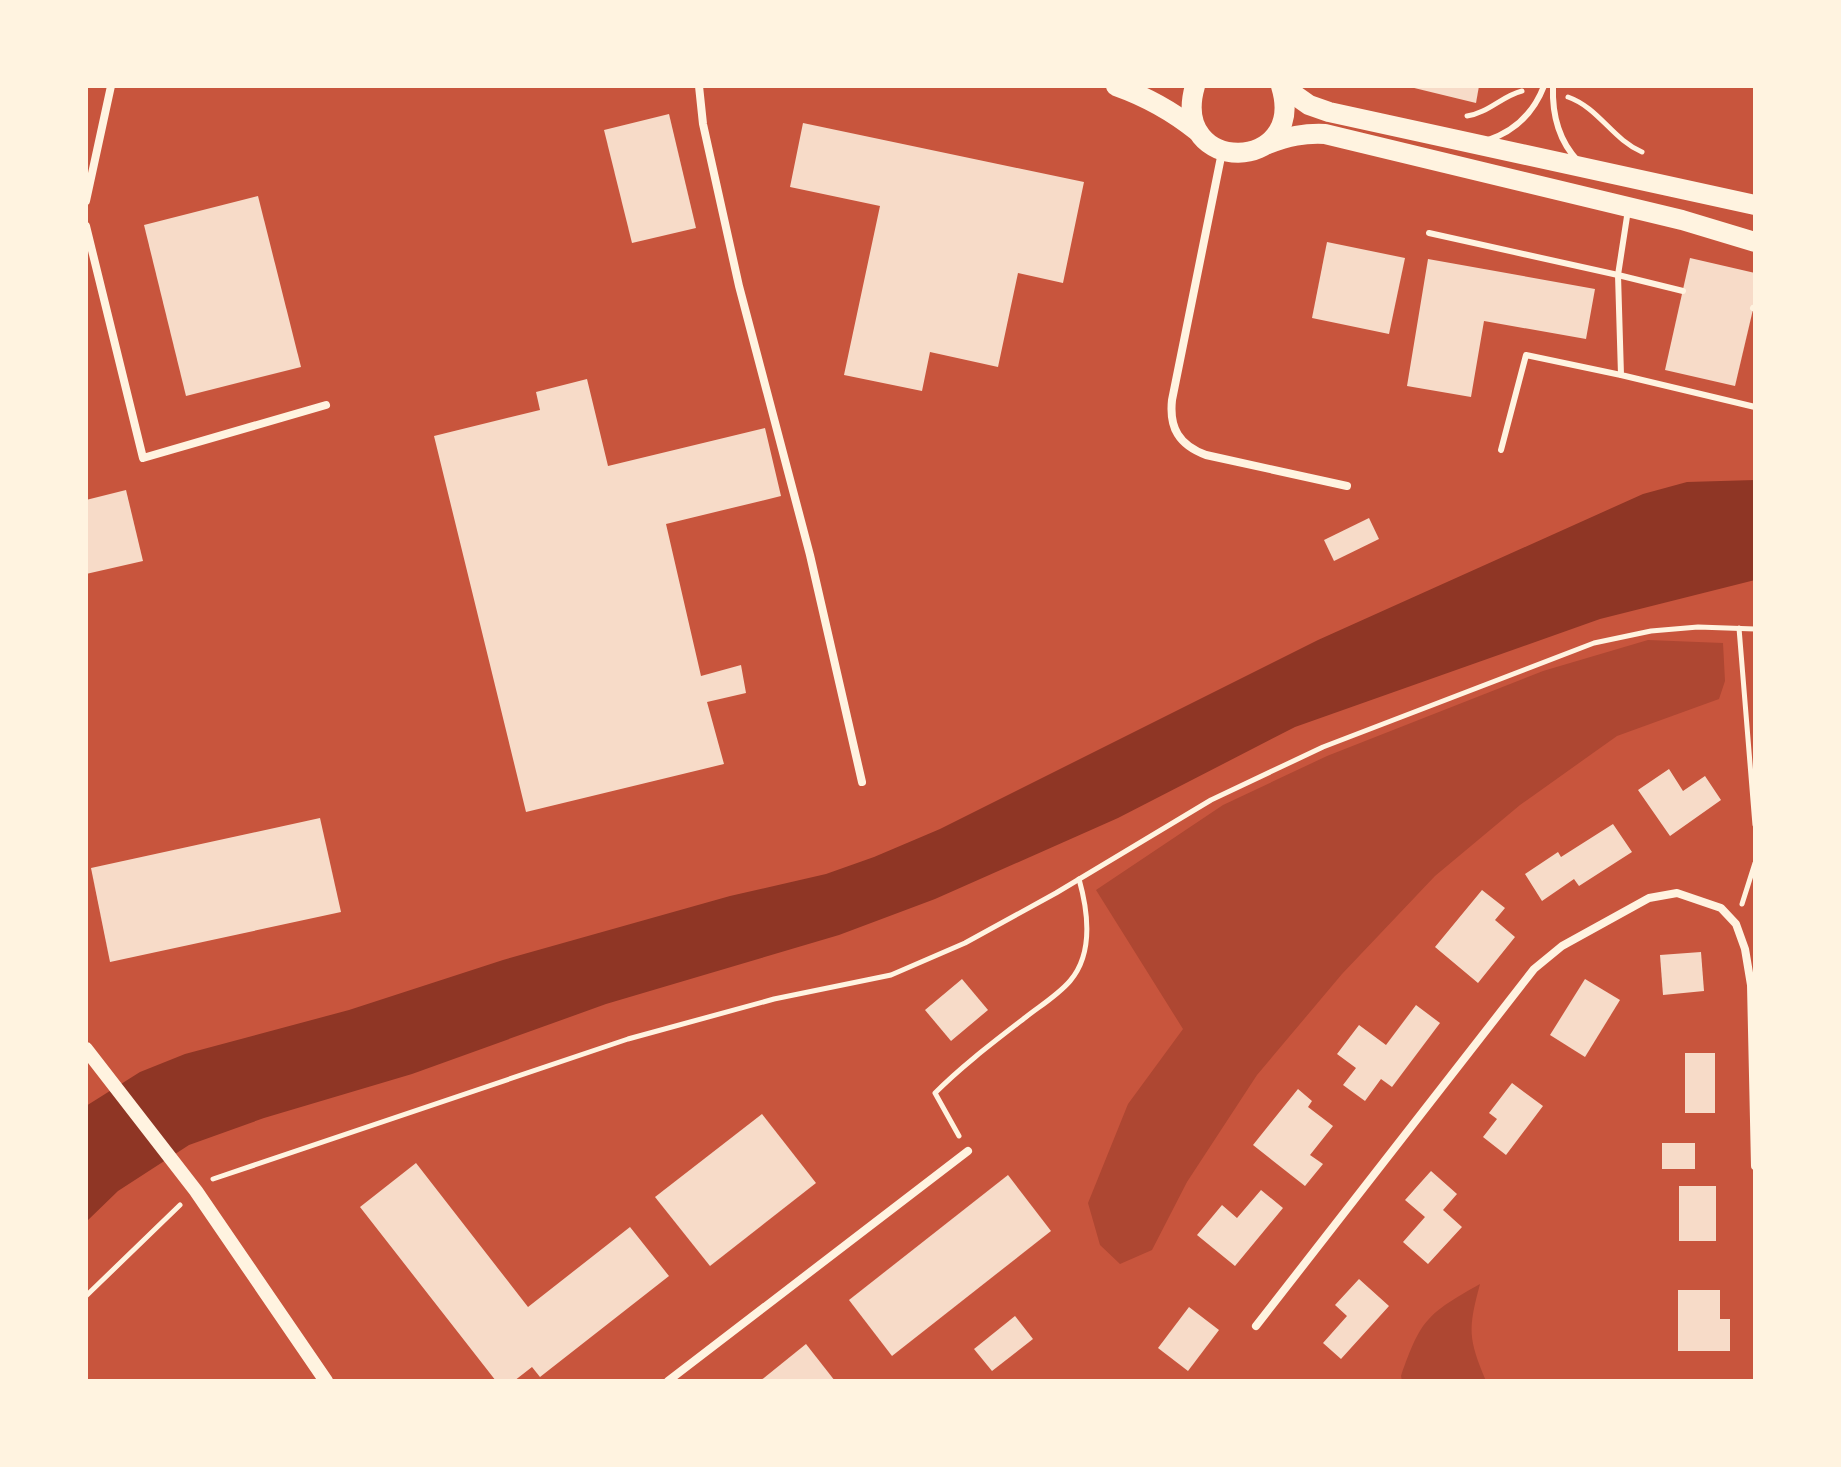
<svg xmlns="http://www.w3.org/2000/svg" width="1841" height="1467" viewBox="0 0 1841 1467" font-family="'Alegreya Sans',sans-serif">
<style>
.green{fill:#ae4732}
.water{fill:#8f3625}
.building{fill:#f7dbc8}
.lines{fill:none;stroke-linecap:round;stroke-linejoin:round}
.path{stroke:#fff3e0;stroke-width:5}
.service{stroke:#fff3e0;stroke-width:6}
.minor{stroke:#fff3e0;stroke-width:8}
.tertiary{stroke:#fff3e0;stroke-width:14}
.primary{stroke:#fff3e0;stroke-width:20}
</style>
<rect width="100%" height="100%" fill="#c8553d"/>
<g class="green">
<path d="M 1648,640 L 1723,643 L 1725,681 L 1719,699 L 1617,736 L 1520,805 L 1435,876 L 1342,974 L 1257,1075 L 1187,1182 L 1152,1250 L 1120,1264 L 1100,1245 L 1088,1203 L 1128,1104 L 1183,1029 L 1096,890 L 1223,805 L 1327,756 L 1543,671 Z"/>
<path d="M 1480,1284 C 1468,1329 1468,1338 1486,1381 L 1402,1381 L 1401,1376 C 1421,1319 1427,1314 1480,1284 Z"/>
</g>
<path class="water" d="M 1755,480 L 1755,580 L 1600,619 L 1295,727 L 1118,818 L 935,899 L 839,935 L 606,1004 L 412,1074 L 264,1118 L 189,1145 L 118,1191 L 86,1222 L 86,1106 L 140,1072 L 185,1054 L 349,1010 L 503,960 L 730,896 L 826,874 L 874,857 L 940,829 L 1318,640 L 1643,494 L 1687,482 Z"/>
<g class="building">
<path d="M 1406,86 L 1479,86 L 1476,103 Z"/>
<path d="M 669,114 L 696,228 L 632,243 L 604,130 Z"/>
<path d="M 803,123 L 1084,182 L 1063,283 L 1018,273 L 998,367 L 930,352 L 922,391 L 844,375 L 880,206 L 790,187 Z"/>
<path d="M 258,196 L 301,367 L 186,396 L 144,225 Z"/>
<path d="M 1327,242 L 1405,258 L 1389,334 L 1312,318 Z"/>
<path d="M 1690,258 L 1755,273 L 1755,301 L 1735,386 L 1665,370 Z"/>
<path d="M 1428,259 L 1595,289 L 1586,339 L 1484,321 L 1471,397 L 1407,386 Z"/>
<path d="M 587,379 L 608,466 L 765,428 L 781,496 L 666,524 L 701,676 L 741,665 L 746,693 L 707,702 L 724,764 L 526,812 L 434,436 L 540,410 L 536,392 Z"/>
<path d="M 126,490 L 143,561 L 86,574 L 86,500 Z"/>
<path d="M 1369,518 L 1379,539 L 1334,561 L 1324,540 Z"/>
<path d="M 1669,769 L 1683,791 L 1705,776 L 1721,800 L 1670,836 L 1638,790 Z"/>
<path d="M 320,818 L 341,912 L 110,962 L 91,868 Z"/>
<path d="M 1613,824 L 1632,852 L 1579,886 L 1574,879 L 1542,901 L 1525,874 L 1558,852 L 1561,857 Z"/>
<path d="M 1482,890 L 1505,908 L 1495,920 L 1515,937 L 1478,983 L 1435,947 Z"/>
<path d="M 1701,952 L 1704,991 L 1663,995 L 1660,955 Z"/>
<path d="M 962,979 L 988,1010 L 951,1041 L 925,1010 Z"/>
<path d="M 1585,979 L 1620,1000 L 1585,1057 L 1550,1035 Z"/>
<path d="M 1416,1005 L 1440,1023 L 1392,1087 L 1381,1079 L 1365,1101 L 1343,1085 L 1356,1068 L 1337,1054 L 1359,1025 L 1386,1045 Z"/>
<rect x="1685" y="1053" width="30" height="60"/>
<path d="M 1512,1083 L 1543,1106 L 1506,1155 L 1483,1137 L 1497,1119 L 1489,1113 Z"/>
<path d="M 1298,1089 L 1312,1101 L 1308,1107 L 1333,1126 L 1310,1155 L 1323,1164 L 1305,1186 L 1253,1145 Z"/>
<path d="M 762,1114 L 816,1183 L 710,1266 L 655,1197 Z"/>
<rect x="1662" y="1143" width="33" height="26"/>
<path d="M 416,1163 L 528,1307 L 630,1227 L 669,1276 L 540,1377 L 532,1367 L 514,1381 L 496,1381 L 360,1207 Z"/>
<path d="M 1431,1171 L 1457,1194 L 1443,1210 L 1462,1227 L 1428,1264 L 1403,1242 L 1425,1217 L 1405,1200 Z"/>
<path d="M 1008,1175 L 1051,1231 L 892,1356 L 849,1300 Z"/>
<rect x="1679" y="1186" width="37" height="55"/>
<path d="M 1261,1190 L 1283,1208 L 1235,1266 L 1197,1235 L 1222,1205 L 1237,1218 Z"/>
<path d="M 1359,1279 L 1389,1306 L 1341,1359 L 1323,1343 L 1347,1316 L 1335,1305 Z"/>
<path d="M 1678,1290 L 1720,1290 L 1720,1319 L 1730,1319 L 1730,1351 L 1678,1351 Z"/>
<path d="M 1189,1307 L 1219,1330 L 1188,1371 L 1158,1348 Z"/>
<path d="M 1015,1316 L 1033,1339 L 992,1371 L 974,1349 Z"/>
<path d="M 806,1344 L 835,1381 L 760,1381 Z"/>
</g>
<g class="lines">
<g class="path">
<path d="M 1568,97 C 1599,108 1612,139 1642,152"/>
<path d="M 1467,116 C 1488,113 1502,96 1522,91"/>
<path d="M 1739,628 L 1755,825"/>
<path d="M 1742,904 L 1755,863"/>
<path d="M 959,1136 L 935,1093 C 963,1065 995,1041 1026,1017 C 1040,1006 1058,995 1070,981 C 1094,953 1088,911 1079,879"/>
<path d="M 213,1179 L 628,1039 L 774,999 L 891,975 L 965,943 L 1056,893 L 1211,800 L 1323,747 L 1594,643 L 1651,631 L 1698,627 L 1755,629"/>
<path d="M 86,1296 L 180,1205"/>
</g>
<g class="service">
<path d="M 1553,86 C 1552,114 1558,140 1578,161"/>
<path d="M 1488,140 C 1515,131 1534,112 1544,86"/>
<path d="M 1628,210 L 1618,275 L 1683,291"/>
<path d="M 1429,233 L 1618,275 L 1621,375 L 1755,407"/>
<path d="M 1753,308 L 1755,309"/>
<path d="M 1501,450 L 1526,355 L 1621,375"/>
</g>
<g class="minor">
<path d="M 699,86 L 703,124 L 739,286 L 810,555 L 862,782"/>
<path d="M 1222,152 L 1172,400 C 1169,428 1179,445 1206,455 L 1347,486"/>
<path d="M 86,201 L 111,86"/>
<path d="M 86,226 L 143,458 L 326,405"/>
<path d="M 1256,1326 L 1534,969 L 1562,946 L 1649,898 L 1677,893 L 1721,908 L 1736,924 L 1745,949 L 1751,985 L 1755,1166"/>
<path d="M 668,1381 L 968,1151"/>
</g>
<path class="tertiary" d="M 86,1049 L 196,1191 L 326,1381"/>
<g class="primary">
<path d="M 1116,86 C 1147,97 1171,110 1197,131"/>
<path d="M 1195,86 C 1169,176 1308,174 1281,86"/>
<path d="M 1282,86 L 1309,105 L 1329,112 L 1755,205"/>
<path d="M 1268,144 C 1288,136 1304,133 1325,134 L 1682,220 L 1755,242"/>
</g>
</g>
<rect width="1841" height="1467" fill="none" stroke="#fff3e0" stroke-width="176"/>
</svg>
